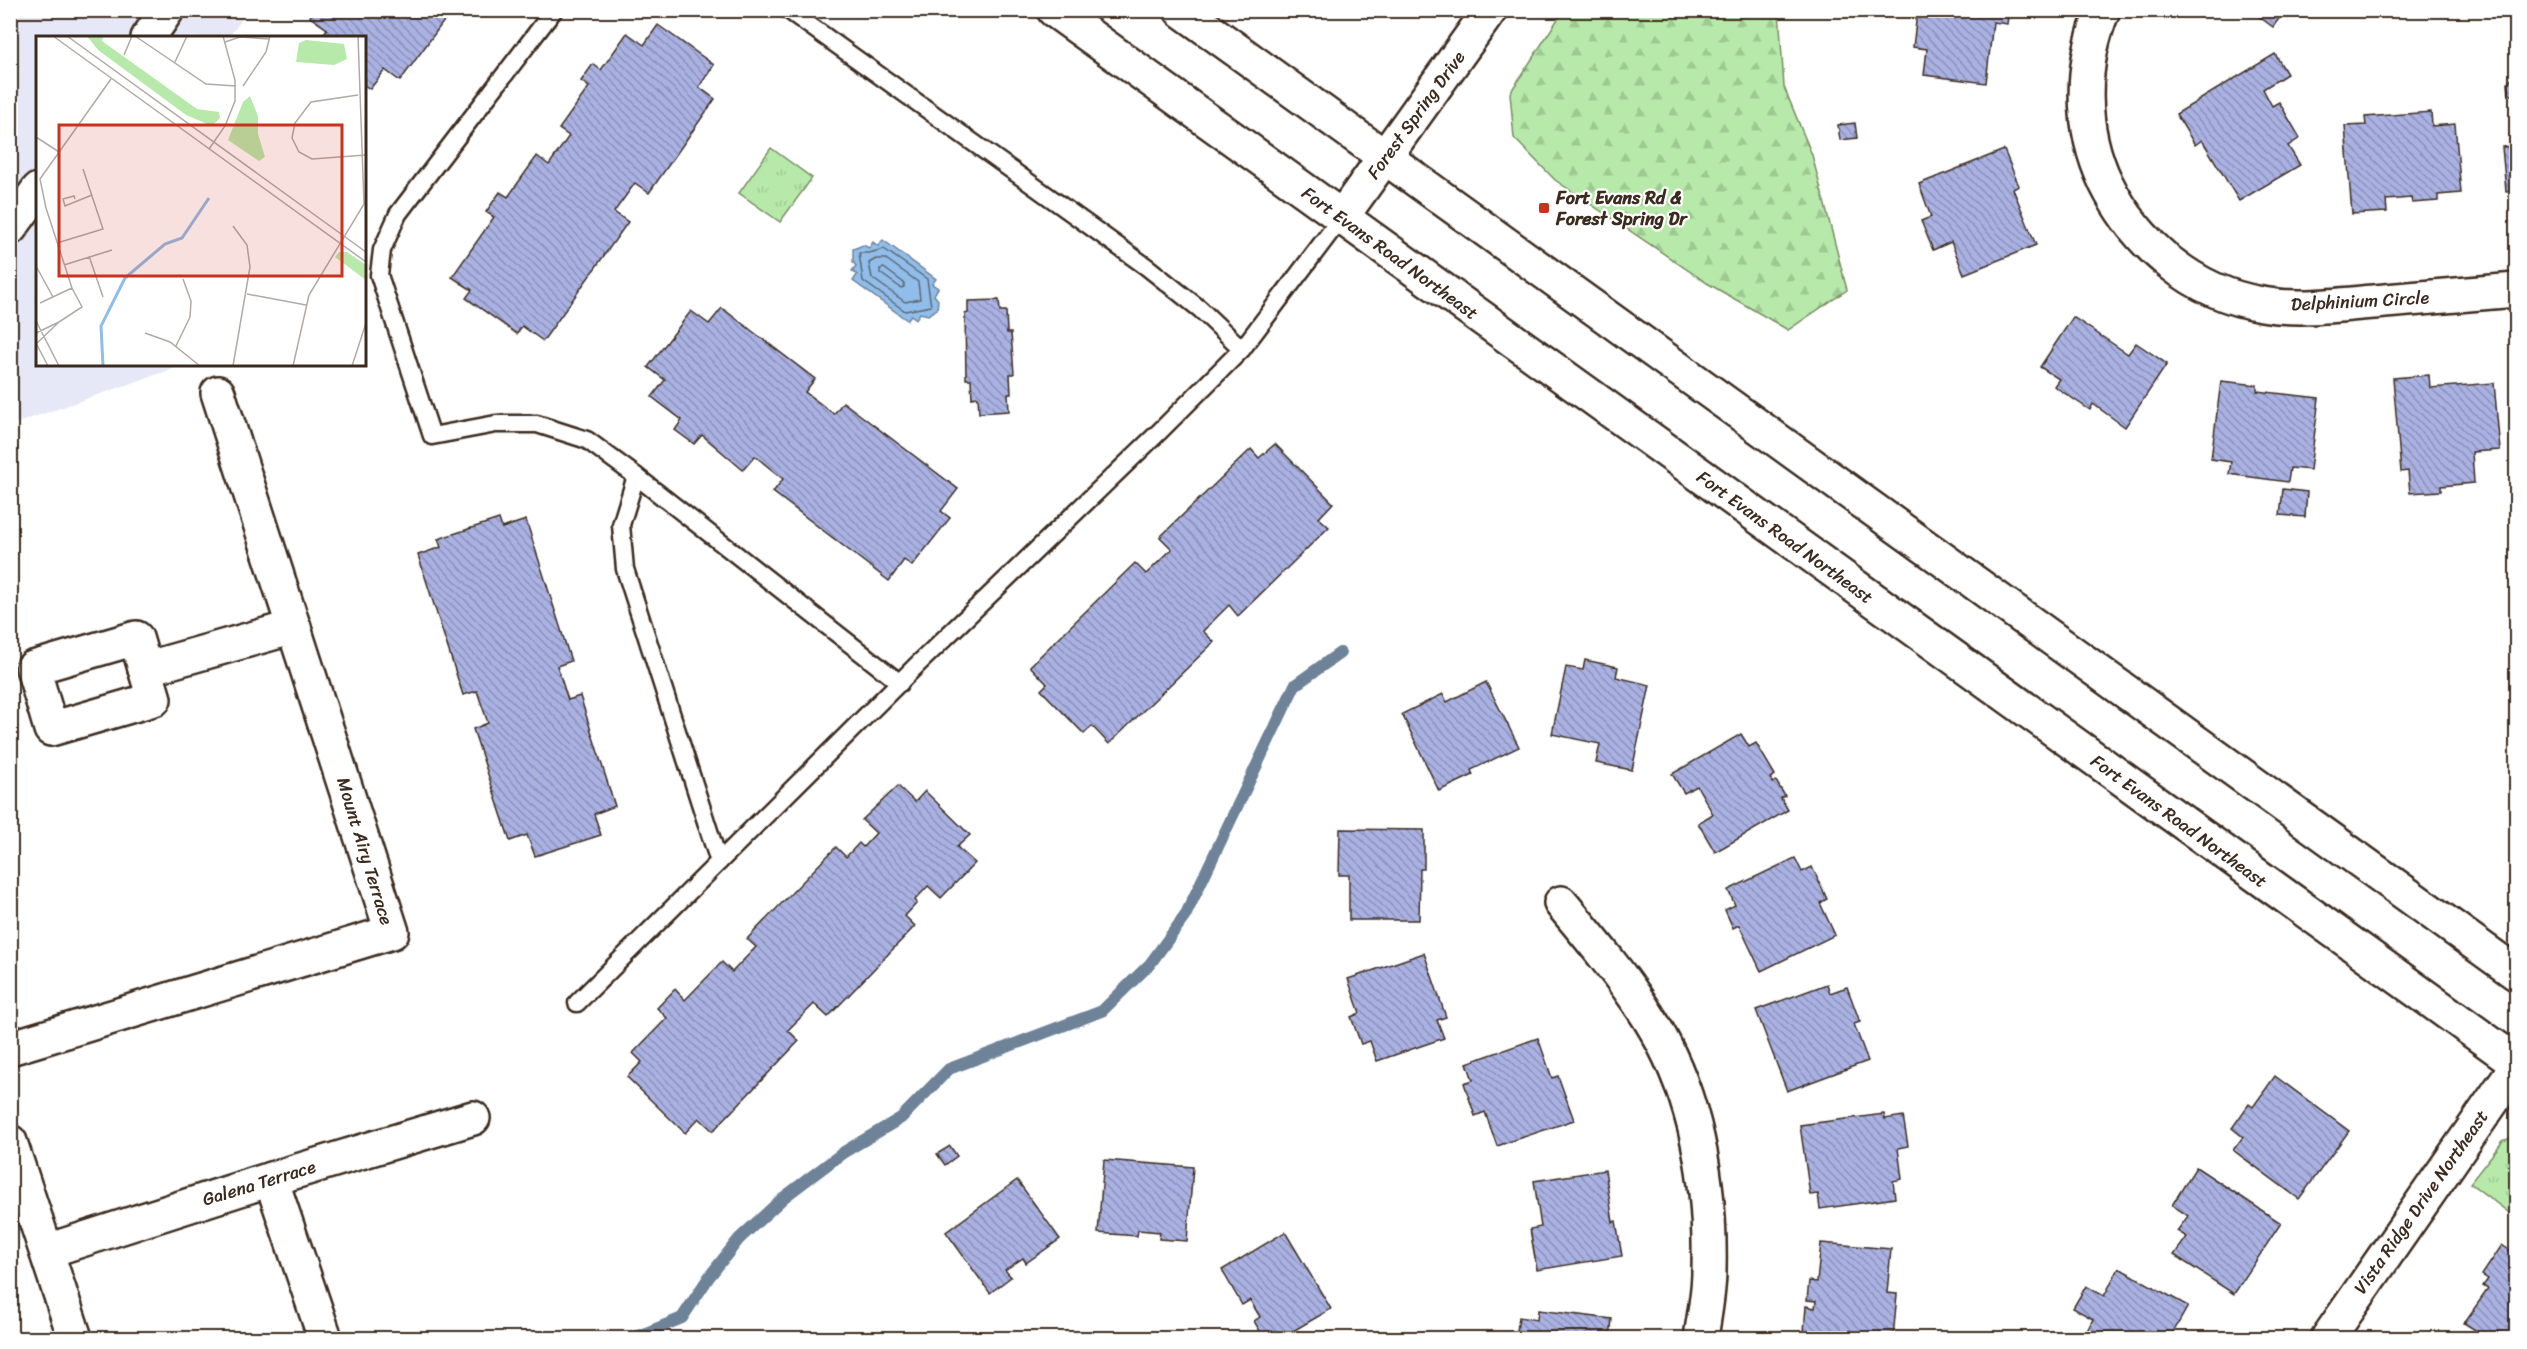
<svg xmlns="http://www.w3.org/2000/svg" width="2527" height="1349" viewBox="0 0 2527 1349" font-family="Sriracha,sans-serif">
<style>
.built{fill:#e6e8f7}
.grass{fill:url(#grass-tufts);stroke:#798a64;stroke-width:1.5}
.forest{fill:url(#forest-firs);stroke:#798a64;stroke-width:1.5}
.water{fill:#90bdea;stroke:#6e8298;stroke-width:1.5}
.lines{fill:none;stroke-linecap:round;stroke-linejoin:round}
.shore{stroke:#5d6570;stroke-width:1.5}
.stream{stroke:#6e8298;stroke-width:12}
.building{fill:url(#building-back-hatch);stroke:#3b2a1e;stroke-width:1.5}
.lane-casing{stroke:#3b2a1e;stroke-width:21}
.street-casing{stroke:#3b2a1e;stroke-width:38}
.secondary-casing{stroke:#3b2a1e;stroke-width:38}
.lane{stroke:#fff;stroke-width:16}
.street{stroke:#fff;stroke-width:33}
.secondary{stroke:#fff;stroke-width:33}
.poi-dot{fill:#c8321e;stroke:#fff;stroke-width:2}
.labels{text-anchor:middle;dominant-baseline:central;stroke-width:4.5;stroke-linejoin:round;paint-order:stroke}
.street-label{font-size:18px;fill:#3b2a1e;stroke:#fff}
.poi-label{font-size:18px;font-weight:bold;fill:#3b2a1e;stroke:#fff;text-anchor:start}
.inset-river{fill:none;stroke:#90bdea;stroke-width:3}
.inset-road{fill:none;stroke:#b1aaa5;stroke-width:1.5}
.view{fill:#c8321e;fill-opacity:0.15;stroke:#c8321e;stroke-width:3}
.inset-edge{fill:none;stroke:#3b2a1e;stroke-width:3}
</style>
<defs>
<pattern id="grass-tufts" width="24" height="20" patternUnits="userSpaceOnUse" patternTransform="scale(1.5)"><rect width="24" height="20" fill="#b7eaaa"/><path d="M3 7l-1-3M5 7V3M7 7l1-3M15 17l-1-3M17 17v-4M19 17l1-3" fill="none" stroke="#9ec992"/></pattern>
<pattern id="forest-firs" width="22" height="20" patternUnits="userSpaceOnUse" patternTransform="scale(1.5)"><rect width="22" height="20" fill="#b7eaaa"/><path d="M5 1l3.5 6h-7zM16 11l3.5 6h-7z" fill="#9ec992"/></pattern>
<pattern id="building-back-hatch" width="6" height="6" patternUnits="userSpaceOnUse" patternTransform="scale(1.5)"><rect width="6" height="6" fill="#aab2e3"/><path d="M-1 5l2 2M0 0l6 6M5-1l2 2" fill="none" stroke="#8c91b7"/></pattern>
</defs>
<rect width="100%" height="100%" fill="#fff"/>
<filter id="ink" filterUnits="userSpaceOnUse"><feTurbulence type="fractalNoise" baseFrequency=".0167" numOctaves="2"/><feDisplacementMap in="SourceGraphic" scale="12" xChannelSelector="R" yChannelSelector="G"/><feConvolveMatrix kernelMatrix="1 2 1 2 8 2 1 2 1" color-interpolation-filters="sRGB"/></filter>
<g filter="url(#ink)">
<path class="built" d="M 10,11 L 248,11 L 229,37 L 38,38 L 38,364 L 184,365 L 11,425 Z"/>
<g class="grass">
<path d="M 771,148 L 812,178 L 780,222 L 739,193 Z"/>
<path d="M 2516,1136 L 2516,1218 L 2470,1183 L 2503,1141 Z"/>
</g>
<path class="forest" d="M 1563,11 L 1779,11 L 1784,87 L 1812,155 L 1847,290 L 1788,330 L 1707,283 L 1555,180 L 1514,138 L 1510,93 Z"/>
<path class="water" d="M 883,240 L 936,279 L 932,284 L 938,288 L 934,295 L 938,300 L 937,309 L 928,315 L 920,313 L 916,319 L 911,315 L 907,320 L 853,281 L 857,275 L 852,271 L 856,266 L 853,262 L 853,249 L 863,245 L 869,248 L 873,242 L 878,246 Z"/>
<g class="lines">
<g class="shore">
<path d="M 884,249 L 927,279 L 931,306 L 905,311 L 863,281 L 859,253 L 869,253 Z"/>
<path d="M 876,259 L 886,259 L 918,282 L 920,299 L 905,302 L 872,278 L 869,263 Z"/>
<path d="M 884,268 L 904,283 L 904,287 L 901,288 L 880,273 L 880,269 Z"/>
</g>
<path class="stream" d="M 634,1338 L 682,1318 L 709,1277 L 739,1239 L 783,1198 L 844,1152 L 901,1118 L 949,1069 L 1102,1011 L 1150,964 L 1185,916 L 1295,685 L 1340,653"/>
</g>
<g class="building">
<path d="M 314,10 L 452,10 L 400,81 L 385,70 L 370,89 L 364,85 L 364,38 L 321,38 L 327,29 L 310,17 Z"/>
<path d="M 1891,10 L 2009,10 L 2007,24 L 1993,22 L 1986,83 L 1924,75 L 1927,49 L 1913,47 L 1917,13 Z"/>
<path d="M 2250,10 L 2285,10 L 2273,27 Z"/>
<path d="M 658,25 L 714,65 L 699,87 L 715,99 L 649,193 L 635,183 L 614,212 L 628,222 L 543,341 L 522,326 L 517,334 L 466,298 L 472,290 L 452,277 L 494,217 L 486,212 L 500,192 L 508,197 L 537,156 L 549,165 L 569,136 L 559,129 L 589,87 L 581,81 L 593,64 L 601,70 L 627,33 L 644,45 Z"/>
<path d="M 2275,54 L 2287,74 L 2263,89 L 2272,106 L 2279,102 L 2300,138 L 2288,146 L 2300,165 L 2239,201 L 2202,140 L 2195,145 L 2176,114 Z"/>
<path d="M 2514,76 L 2516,76 L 2516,100 L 2509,93 L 2508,83 Z"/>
<path d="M 2431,112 L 2432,126 L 2455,124 L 2461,193 L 2438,195 L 2438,201 L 2412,203 L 2411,198 L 2386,200 L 2387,212 L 2352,214 L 2345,126 L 2366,125 L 2365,117 Z"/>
<path d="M 2516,118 L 2516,190 L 2506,191 L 2502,147 L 2515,146 L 2513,119 Z"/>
<path d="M 1855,123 L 1857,138 L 1840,140 L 1838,125 Z"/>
<path d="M 2004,150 L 2019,186 L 2013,189 L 2036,245 L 1964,274 L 1951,242 L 1933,250 L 1921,221 L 1931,217 L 1919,184 Z"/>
<path d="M 999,300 L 1000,311 L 1006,311 L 1007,333 L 1011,333 L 1014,374 L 1010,374 L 1011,394 L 1008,394 L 1009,411 L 979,413 L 978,397 L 972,398 L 971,379 L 966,379 L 965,314 L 968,313 L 968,301 Z"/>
<path d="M 722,308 L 815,379 L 805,392 L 834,414 L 843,402 L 958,489 L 941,511 L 950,518 L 912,566 L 904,560 L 889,581 L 773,492 L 783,479 L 755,456 L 743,470 L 702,435 L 694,444 L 675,430 L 682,420 L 652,397 L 665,380 L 648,367 L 691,311 L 709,324 Z"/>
<path d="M 2073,317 L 2128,354 L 2136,343 L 2167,364 L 2125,427 L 2093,404 L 2090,410 L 2054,386 L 2059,379 L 2040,367 Z"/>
<path d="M 2429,375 L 2430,388 L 2494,383 L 2500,450 L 2472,452 L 2474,483 L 2441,486 L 2441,491 L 2410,493 L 2408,471 L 2401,472 L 2393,378 Z"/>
<path d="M 2221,381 L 2257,385 L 2257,391 L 2319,398 L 2310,470 L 2290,468 L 2288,482 L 2229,474 L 2231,462 L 2211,459 Z"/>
<path d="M 1275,444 L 1333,503 L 1319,518 L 1329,527 L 1238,616 L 1229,605 L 1203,631 L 1214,642 L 1109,744 L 1092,726 L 1084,734 L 1041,690 L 1047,684 L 1030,666 L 1135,563 L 1146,574 L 1172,549 L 1160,537 L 1251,449 L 1259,458 Z"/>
<path d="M 2283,489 L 2307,492 L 2305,517 L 2280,515 Z"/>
<path d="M 499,519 L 502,528 L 526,520 L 571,661 L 557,666 L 568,700 L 580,696 L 615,806 L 594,814 L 601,835 L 535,856 L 527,835 L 510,841 L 473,729 L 488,723 L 477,691 L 463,695 L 418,555 L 441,547 L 438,539 Z"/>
<path d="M 1585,660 L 1618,667 L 1616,677 L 1650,685 L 1632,770 L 1596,763 L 1600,744 L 1552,734 L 1566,667 L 1583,670 Z"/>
<path d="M 1486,682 L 1519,747 L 1471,770 L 1473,775 L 1439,791 L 1402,714 L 1443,694 L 1447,702 Z"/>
<path d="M 1741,734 L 1749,747 L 1756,743 L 1775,775 L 1770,778 L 1773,783 L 1776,781 L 1785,796 L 1781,798 L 1788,810 L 1715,852 L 1698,823 L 1713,814 L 1697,786 L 1684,793 L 1672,774 Z"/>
<path d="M 898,786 L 915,802 L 925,791 L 970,835 L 957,847 L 975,863 L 941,898 L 928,886 L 915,900 L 917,903 L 905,916 L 915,926 L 828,1017 L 814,1004 L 788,1030 L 799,1041 L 713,1131 L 699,1118 L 685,1133 L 627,1077 L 642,1062 L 633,1053 L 667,1018 L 657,1008 L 675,989 L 685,1000 L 722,962 L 732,972 L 756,947 L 747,939 L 836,847 L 846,857 L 859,843 L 863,847 L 876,833 L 862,820 Z"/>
<path d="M 1340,829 L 1424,830 L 1424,869 L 1420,869 L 1419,920 L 1349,920 L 1349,875 L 1339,875 Z"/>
<path d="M 1795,858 L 1802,872 L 1812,867 L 1827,899 L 1820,903 L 1835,935 L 1761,971 L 1739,925 L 1733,928 L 1725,910 L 1735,905 L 1728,890 Z"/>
<path d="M 1424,953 L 1446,1017 L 1437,1020 L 1444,1038 L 1377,1061 L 1370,1041 L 1361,1044 L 1351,1017 L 1360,1013 L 1348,979 Z"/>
<path d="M 1827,984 L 1830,993 L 1847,987 L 1860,1022 L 1854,1024 L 1868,1061 L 1787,1091 L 1756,1010 Z"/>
<path d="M 1538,1038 L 1552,1078 L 1558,1076 L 1574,1120 L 1497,1146 L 1485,1112 L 1475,1116 L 1464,1083 L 1473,1080 L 1467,1063 Z"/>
<path d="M 2275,1076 L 2349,1131 L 2299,1199 L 2233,1150 L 2243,1137 L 2232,1128 L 2249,1104 L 2253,1107 Z"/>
<path d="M 1884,1114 L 1885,1119 L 1903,1116 L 1908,1146 L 1898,1148 L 1902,1179 L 1893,1181 L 1895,1198 L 1820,1209 L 1818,1194 L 1810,1195 L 1800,1125 Z"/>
<path d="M 950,1146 L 957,1156 L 945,1165 L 937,1154 Z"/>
<path d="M 1104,1160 L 1193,1167 L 1187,1241 L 1159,1239 L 1160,1232 L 1138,1230 L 1137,1236 L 1098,1233 Z"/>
<path d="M 2196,1167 L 2281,1223 L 2234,1294 L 2174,1255 L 2187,1237 L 2177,1231 L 2188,1216 L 2172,1205 Z"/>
<path d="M 1605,1170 L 1613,1222 L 1616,1221 L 1622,1256 L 1537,1270 L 1530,1229 L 1541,1227 L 1534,1181 Z"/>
<path d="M 1017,1180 L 1060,1239 L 1026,1263 L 1023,1258 L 1005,1270 L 1011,1277 L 990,1293 L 946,1232 Z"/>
<path d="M 1285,1232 L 1331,1309 L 1281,1338 L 1264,1338 L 1254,1321 L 1260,1317 L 1250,1300 L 1242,1305 L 1222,1270 Z"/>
<path d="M 1821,1243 L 1891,1249 L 1887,1293 L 1897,1294 L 1893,1338 L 1804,1332 L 1806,1306 L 1815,1308 L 1816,1301 L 1807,1300 L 1809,1281 L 1817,1282 Z"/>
<path d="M 2502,1245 L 2516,1255 L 2516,1338 L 2488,1338 L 2464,1323 L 2488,1289 L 2483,1286 L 2488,1279 L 2482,1275 Z"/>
<path d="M 2119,1268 L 2188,1306 L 2170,1338 L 2091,1338 L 2085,1335 L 2093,1319 L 2073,1308 L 2086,1286 L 2104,1296 Z"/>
<path d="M 1538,1310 L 1612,1319 L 1610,1338 L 1516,1338 L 1519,1317 L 1537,1320 Z"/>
</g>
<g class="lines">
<defs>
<g id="lane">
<path d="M 554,10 L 398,214 L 382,250 L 379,275 L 432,436 L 496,424 L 537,424 L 587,440 L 636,476 L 900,683"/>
<path d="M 788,10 L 1147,267 L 1200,309 L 1242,349"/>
<path d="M 636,476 L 621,525 L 625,569 L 719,862"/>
<path d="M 577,1003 L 918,664 L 1159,432 L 1242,349 L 1341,218"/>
</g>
<g id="street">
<path d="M 2103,10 C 2080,65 2080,129 2106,183 C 2136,244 2193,293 2262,304 C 2302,311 2344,304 2385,301 C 2429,297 2473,294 2516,290"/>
<path d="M 148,38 L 167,10"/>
<path d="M 1341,218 L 1490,10"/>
<path d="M 10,228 L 38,190"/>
<path d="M 136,638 L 154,699 L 51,729 L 33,668 Z"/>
<path d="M 145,669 L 294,627"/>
<path d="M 1561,903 C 1592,940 1623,977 1649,1018 C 1696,1093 1711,1184 1709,1271 C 1709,1293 1704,1316 1701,1338"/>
<path d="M 10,1048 L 392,932 L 218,393"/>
<path d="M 10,1142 L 75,1338"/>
<path d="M 271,1179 L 325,1338"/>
<path d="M 47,1251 L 271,1179 L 473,1118"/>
<path d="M 2328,1338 L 2516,1067"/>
</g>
<g id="secondary">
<path d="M 1054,10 L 2516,1062"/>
<path d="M 1181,10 L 2516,973"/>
</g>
</defs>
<use href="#lane" class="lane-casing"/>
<use href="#street" class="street-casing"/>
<use href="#secondary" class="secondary-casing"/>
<use href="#lane" class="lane"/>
<use href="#street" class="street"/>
<use href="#secondary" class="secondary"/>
</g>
</g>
<rect class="poi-dot" x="1538" y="202" width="12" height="12" rx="3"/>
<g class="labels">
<g class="street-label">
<text transform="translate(1416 115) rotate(-54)">Forest Spring Drive</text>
<text transform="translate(1390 253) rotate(36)">Fort Evans Road Northeast</text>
<text transform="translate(2360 301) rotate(-3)">Delphinium Circle</text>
<text transform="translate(1785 537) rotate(36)">Fort Evans Road Northeast</text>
<text transform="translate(2179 821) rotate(36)">Fort Evans Road Northeast</text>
<text transform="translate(365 851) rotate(73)">Mount Airy Terrace</text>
<text transform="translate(259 1183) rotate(-17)">Galena Terrace</text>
<text transform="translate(2421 1202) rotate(-55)">Vista Ridge Drive Northeast</text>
</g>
<g class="poi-label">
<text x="1556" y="198">Fort Evans Rd &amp;<tspan x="1556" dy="21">Forest Spring Dr</tspan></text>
</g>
</g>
<g transform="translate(36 36)">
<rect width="330" height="330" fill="#fff"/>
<path d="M 303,216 L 311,216 L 330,229 L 330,244 L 299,221 Z" fill="#b7eaaa"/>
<path d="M 51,0 L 67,0 L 66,5 L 161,73 L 183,76 L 184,82 L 176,90 L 150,79 L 62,14 ZM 270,4 L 308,8 L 311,23 L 298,29 L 260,26 L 263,7 ZM 214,60 L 222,80 L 222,98 L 229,121 L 223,125 L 192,104 L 207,66 Z" fill="#b7eaaa"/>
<path class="inset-river" d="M 67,330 L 65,290 L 89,242 L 129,208 L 146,202 L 173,162"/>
<path class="inset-road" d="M 17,0 L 330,226M 31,0 L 330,216M 99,0 L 170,48 L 200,50M 189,6 L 204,1 L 233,3M 88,19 L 96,0M 139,26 L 151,0M 207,50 L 230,16 L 234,0M 322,59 L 275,66 L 259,87 L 256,102 L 263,116 L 276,123 L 330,119M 0,101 L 23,116M 173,113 L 189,90 L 199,65 L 199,44 L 187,0M 39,163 L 38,160 L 27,163 L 29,170 L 56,159M 21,207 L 67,193 L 47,133M 53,220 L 67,261M 28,229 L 76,214M 0,230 L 17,261M 211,258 L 270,269M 4,267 L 36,252M 0,285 L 23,330M 23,286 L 46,271 L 36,252 L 10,172 L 4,143 L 75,43M 0,297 L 23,286 L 0,308M 109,297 L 134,306 L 164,330M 0,307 L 12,330M 140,310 L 154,281 L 155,265 L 147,243M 197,330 L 214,231 L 211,209 L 197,190M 257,330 L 273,259 L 328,168 L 322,0M 316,330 L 330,287"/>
<path class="view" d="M 23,89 L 306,89 L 306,240 L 23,240 Z"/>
<rect width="330" height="330" class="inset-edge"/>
</g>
<rect width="2527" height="1349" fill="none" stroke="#fff" stroke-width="36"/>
<rect x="18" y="18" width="2491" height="1313" fill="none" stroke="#3b2a1e" stroke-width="2" filter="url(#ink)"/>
</svg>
